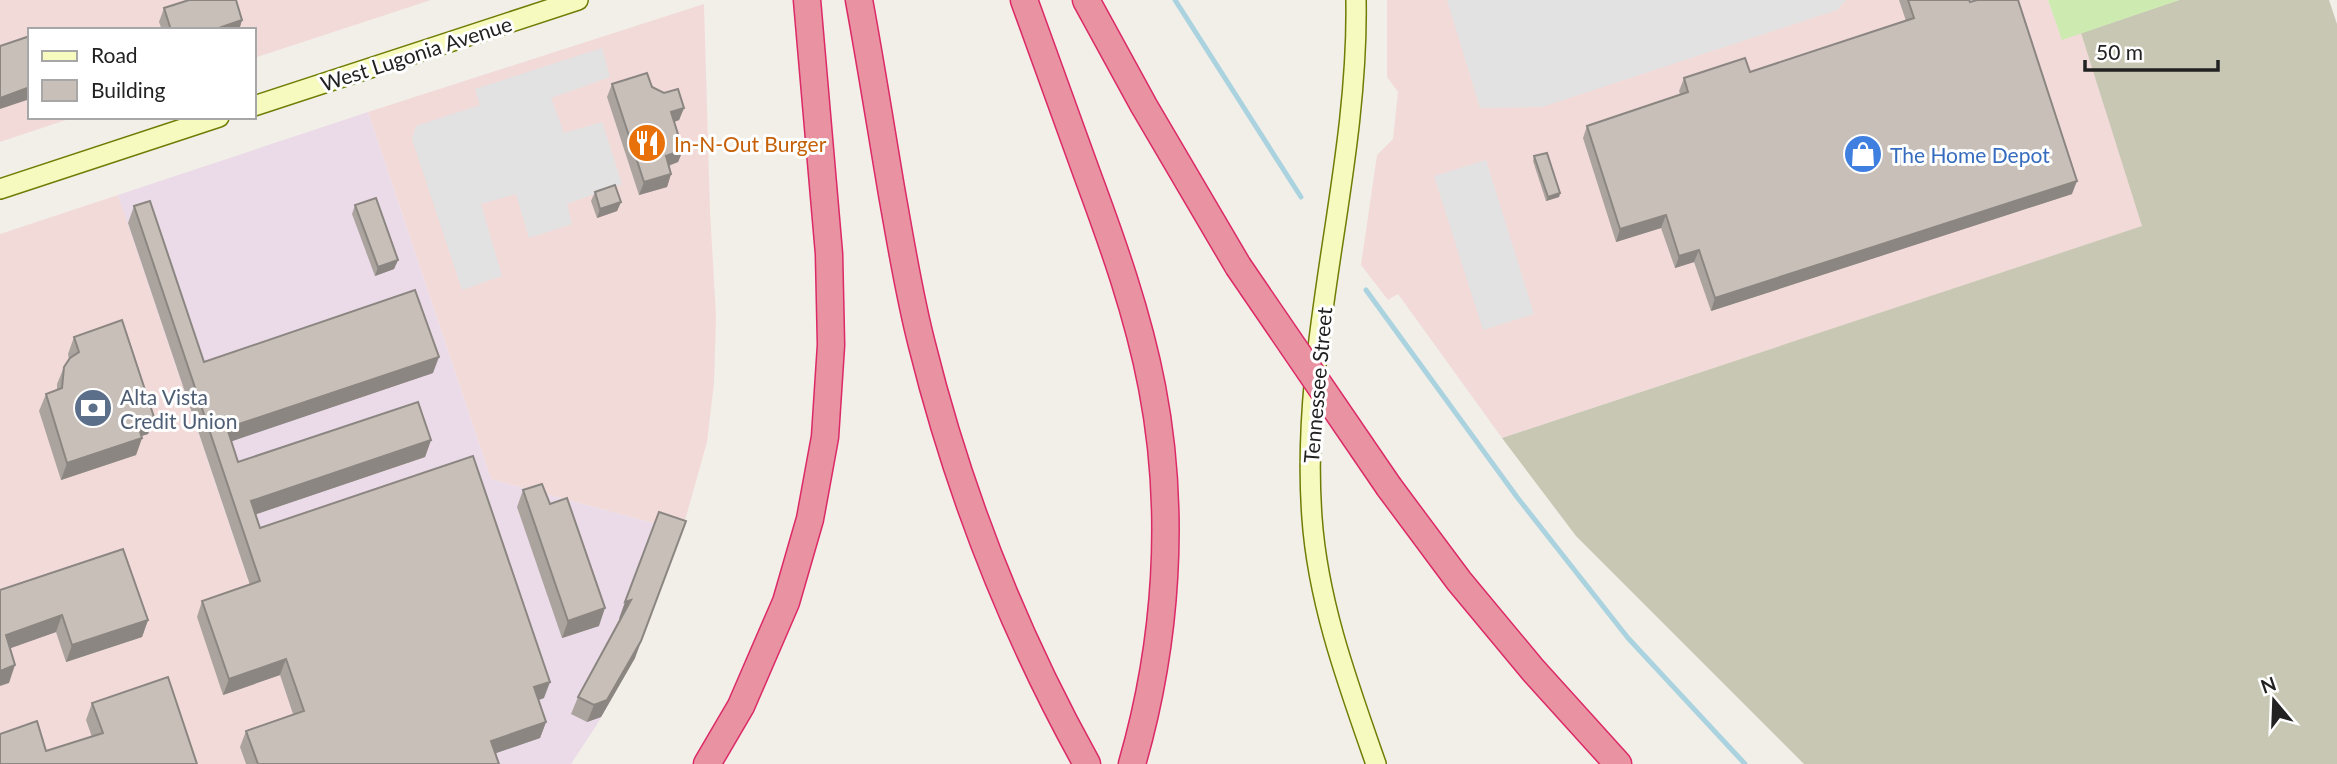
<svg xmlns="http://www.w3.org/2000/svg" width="2337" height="764" viewBox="0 0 2337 764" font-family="Lato,sans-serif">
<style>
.commercial{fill:#f2dad9}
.industrial{fill:#ebdbe8}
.construction{fill:#c7c7b4}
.grass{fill:#cdebb0}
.parking{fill:#e2e2e2}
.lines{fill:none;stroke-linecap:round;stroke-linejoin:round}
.stream{stroke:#aad3df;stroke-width:5}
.secondary-casing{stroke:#707d05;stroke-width:22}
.motorway-casing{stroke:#dc2a67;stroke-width:29}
.secondary{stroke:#f7fabf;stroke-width:19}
.motorway{stroke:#e892a2;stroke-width:26}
.motorway-bridge-casing{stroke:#dc2a67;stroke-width:29;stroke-linecap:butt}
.motorway-bridge{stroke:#e892a2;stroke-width:26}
.wall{fill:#aba49e}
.shaded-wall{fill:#8b8681}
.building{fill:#c7bfb8;stroke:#8b8681;stroke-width:2}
.labels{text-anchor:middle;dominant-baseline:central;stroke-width:6;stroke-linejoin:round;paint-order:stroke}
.street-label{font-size:21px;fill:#222;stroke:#fff}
.food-label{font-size:21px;fill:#c56008;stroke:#fff;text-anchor:start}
.shop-label{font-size:21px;fill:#366cbe;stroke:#fff;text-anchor:start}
.service-label{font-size:21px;fill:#4e5e75;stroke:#fff;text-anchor:start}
</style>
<rect width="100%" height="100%" fill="#f2efe9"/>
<g class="commercial">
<path d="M 0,0 L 431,0 L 254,58 L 254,30 L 30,30 L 30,117 L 75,117 L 0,142 Z"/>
<path d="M 1387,0 L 2048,0 L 2062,39 L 2081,33 L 2143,226 L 1502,438 L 1398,294 L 1388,300 L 1361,265 L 1377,155 L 1393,139 L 1398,92 L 1387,77 Z"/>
<path d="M 704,4 L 710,211 L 716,316 L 714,383 L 707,442 L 682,531 L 491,479 L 368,112 Z"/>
<path d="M 118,195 L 128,223 L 310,764 L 0,764 L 0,234 Z"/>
</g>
<path class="industrial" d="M 368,112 L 491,479 L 682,531 L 635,658 L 596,726 L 571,764 L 310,764 L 118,195 Z"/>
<path class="construction" d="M 2179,0 L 2329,0 L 2337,24 L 2337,764 L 1804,764 L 1576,536 L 1502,438 L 2142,226 L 2081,33 Z"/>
<path class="grass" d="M 2048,0 L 2179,0 L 2062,40 Z"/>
<g class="parking">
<path d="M 1447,0 L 1846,0 L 1837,10 L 1542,107 L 1480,108 Z"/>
<path d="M 602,48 L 610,77 L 551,98 L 564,133 L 602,122 L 622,184 L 567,204 L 572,224 L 529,238 L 516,194 L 481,204 L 502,276 L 462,290 L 412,139 L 416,126 L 480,105 L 475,89 Z"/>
<path d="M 1486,160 L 1534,314 L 1483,330 L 1434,176 Z"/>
</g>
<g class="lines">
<g class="stream">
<path d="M 1175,0 L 1301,197"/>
<path d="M 1366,290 L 1517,497 L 1628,638 L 1745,764"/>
</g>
<defs>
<g id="secondary">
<path d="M 1356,0 C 1359,174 1299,343 1312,518 C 1318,603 1348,684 1376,764"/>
<path d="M 254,106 L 578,0"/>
<path d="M 0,189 L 219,117"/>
</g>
<g id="motorway">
<path d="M 859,0 C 871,65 881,129 892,194 C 901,244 909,295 922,345 C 958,490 1014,633 1087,764"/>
<path d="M 1024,0 C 1045,58 1066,116 1087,174 C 1113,244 1138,314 1152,387 C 1176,511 1167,643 1132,764"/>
<path d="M 1086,0 L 1144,106 L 1238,266"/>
<path d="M 1389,487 L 1459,581 L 1533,670 L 1618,764"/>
<path d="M 707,764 L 741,706 L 786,602 L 810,519 L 825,437 L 831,345 L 829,254 L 807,0"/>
</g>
</defs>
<use href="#secondary" class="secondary-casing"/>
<use href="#motorway" class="motorway-casing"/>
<use href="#secondary" class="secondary"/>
<use href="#motorway" class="motorway"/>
<defs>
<path id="motorway-bridge" d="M 1238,266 L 1389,487"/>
</defs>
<use href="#motorway-bridge" class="motorway-bridge-casing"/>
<use href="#motorway-bridge" class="motorway-bridge"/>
</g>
<g class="wall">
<path d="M 1899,0 L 1969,0 L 2072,194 L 1711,311 L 1694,262 L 1675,268 L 1661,228 L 1616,242 L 1583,138 L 1587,126 L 1680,94 L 1679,91 L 1684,78 L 1750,72 L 1906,21 Z"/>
<path d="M 164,8 L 242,20 L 239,30 L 162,30 L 159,22 Z"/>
<path d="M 612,84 L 652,87 L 684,108 L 679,120 L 674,122 L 683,150 L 678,162 L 669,166 L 671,174 L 667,187 L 639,195 L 607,97 Z"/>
<path d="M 1534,156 L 1560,193 L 1559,197 L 1546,201 L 1533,161 Z"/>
<path d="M 595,192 L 621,202 L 617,211 L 597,218 L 591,201 Z"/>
<path d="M 355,205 L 398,260 L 394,269 L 375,276 L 352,214 Z"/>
<path d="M 134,206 L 204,362 L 433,373 L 231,441 L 238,462 L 431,440 L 425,457 L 256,514 L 260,528 L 544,698 L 539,700 L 546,722 L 540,738 L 496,753 L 499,764 L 246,764 L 240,747 L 246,731 L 293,714 L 280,675 L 223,695 L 197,617 L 202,601 L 250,585 L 128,223 Z"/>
<path d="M 74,337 L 154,417 L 148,434 L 142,436 L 142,438 L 136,455 L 61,480 L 39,411 L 46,394 L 57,390 L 57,384 L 64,367 L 69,360 L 68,354 Z"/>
<path d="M 523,490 L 550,504 L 599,626 L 562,638 L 517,507 Z"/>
<path d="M 659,512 L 635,658 L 601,717 L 587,722 L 571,714 L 578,697 L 620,618 L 619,619 Z"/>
<path d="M 0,590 L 148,620 L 142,637 L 66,662 L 56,632 L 10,648 L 9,683 Z"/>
<path d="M 92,703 L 197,764 L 46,751 L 92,737 L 86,720 Z"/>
</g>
<g class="shaded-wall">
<path d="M 242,20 L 239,30 L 213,30 Z"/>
<path d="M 30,87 L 30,99 L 0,109 L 0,98 Z"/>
<path d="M 684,108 L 679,120 L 666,125 L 671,112 Z"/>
<path d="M 683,150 L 678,162 L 661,168 L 666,156 Z"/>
<path d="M 671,174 L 667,187 L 639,195 L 644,182 Z"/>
<path d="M 2077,181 L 2072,194 L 1711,311 L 1715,298 Z"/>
<path d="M 1560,193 L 1559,197 L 1546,201 L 1548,197 Z"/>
<path d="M 621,202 L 617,211 L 597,218 L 600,209 Z"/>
<path d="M 1666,215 L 1661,228 L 1616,242 L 1620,229 Z"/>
<path d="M 1699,250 L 1694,262 L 1675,268 L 1679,256 Z"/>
<path d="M 398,260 L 394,269 L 375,276 L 378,267 Z"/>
<path d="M 439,357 L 433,373 L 221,445 L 227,428 Z"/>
<path d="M 154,417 L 148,434 L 131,439 L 137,422 Z"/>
<path d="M 142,438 L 136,455 L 61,480 L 67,463 Z"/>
<path d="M 431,440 L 425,457 L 245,518 L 251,501 Z"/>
<path d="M 686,521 L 635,658 L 601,717 L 587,722 L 594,705 Z"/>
<path d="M 631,600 L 624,617 L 619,619 L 625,602 Z"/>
<path d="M 605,608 L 599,626 L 562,638 L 568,621 Z"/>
<path d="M 62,615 L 56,632 L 0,652 L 6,635 Z"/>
<path d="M 148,620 L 142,637 L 66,662 L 72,645 Z"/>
<path d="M 286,659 L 280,675 L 223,695 L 229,679 Z"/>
<path d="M 15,665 L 9,683 L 0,686 L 0,671 Z"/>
<path d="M 550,682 L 544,698 L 529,703 L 534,687 Z"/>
<path d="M 546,722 L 540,738 L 485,757 L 491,741 Z"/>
</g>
<g class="building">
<path d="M 189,0 L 236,0 L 242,20 L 213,30 L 171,30 L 164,8 Z"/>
<path d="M 1908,0 L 1969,0 L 1970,2 L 1977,0 L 2018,0 L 2077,181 L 1715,298 L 1699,250 L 1679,256 L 1666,215 L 1620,229 L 1587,126 L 1688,92 L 1684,78 L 1745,58 L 1750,72 L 1914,18 Z"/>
<path d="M 30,36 L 30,87 L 0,98 L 0,46 Z"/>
<path d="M 647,73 L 652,87 L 664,93 L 678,89 L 684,108 L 671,112 L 683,150 L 666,156 L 671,174 L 644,182 L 612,84 Z"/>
<path d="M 1547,153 L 1560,193 L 1548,197 L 1534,156 Z"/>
<path d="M 615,185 L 621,202 L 600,209 L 595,192 Z"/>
<path d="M 376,198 L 398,260 L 378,267 L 355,205 Z"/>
<path d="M 150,201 L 204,362 L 415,290 L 439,357 L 227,428 L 238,462 L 418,402 L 431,440 L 251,501 L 260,528 L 473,456 L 550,682 L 534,687 L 546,722 L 491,741 L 499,764 L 258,764 L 246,731 L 304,711 L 286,659 L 229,679 L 202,601 L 260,581 L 134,206 Z"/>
<path d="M 122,320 L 154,417 L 137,422 L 142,438 L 67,463 L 46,394 L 62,388 L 64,367 L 70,358 L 79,352 L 74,337 Z"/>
<path d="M 542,484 L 550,504 L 567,498 L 605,608 L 568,621 L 523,490 Z"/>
<path d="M 659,512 L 686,521 L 641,641 L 607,700 L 594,705 L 578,697 L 631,600 L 625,602 Z"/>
<path d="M 123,549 L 148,620 L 72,645 L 62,615 L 6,635 L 15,665 L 0,671 L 0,590 Z"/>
<path d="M 168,677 L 197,764 L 0,764 L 0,734 L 37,721 L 46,751 L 103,733 L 92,703 Z"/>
</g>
<defs>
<symbol id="restaurant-disc" viewBox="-11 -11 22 22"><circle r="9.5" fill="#e8710a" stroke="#fff"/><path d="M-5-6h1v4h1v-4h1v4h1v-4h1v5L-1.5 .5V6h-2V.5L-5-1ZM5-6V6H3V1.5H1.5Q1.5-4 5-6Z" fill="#fff"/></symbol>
<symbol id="shop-disc" viewBox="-11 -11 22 22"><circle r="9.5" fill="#3f7fe0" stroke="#fff"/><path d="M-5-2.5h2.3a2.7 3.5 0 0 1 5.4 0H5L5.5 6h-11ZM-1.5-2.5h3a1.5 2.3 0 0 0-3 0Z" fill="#fff"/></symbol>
<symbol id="bank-disc" viewBox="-11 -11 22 22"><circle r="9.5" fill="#5c6f8a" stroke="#fff"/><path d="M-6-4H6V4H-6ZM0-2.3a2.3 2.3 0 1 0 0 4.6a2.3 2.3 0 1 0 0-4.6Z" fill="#fff"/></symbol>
</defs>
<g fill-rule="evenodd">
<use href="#restaurant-disc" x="625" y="121" width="44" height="44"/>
<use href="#shop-disc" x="1841" y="132" width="44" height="44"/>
<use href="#bank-disc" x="71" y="386" width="44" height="44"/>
</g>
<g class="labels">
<g class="street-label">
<text transform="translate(416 53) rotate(-18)">West Lugonia Avenue</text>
<text transform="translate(1317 385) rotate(-85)">Tennessee Street</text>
</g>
<g class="food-label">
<text x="674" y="143">In-N-Out Burger</text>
</g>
<g class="shop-label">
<text x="1890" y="154">The Home Depot</text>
</g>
<g class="service-label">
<text x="120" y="396">Alta Vista<tspan x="120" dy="24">Credit Union</tspan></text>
</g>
</g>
<rect x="28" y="28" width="228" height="91" fill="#ffffff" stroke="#a7a7a7" stroke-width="2"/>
<rect x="42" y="51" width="35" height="10" fill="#f7fabf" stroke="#a7a7a7" stroke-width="2"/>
<text x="91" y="63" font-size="21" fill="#222222">Road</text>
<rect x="42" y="80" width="35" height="21" fill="#c7bfb8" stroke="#a7a7a7" stroke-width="2"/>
<text x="91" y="98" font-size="21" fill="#222222">Building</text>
<g transform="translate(2274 701) rotate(341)" stroke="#ffffff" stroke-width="5" paint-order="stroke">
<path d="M0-5L12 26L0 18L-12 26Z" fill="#222222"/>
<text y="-10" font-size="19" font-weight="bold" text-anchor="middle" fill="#222222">N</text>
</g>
<path d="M2085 60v10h133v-10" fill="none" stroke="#222222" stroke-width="3.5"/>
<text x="2096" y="60" font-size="21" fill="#222222" stroke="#ffffff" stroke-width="5" paint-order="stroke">50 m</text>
</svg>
